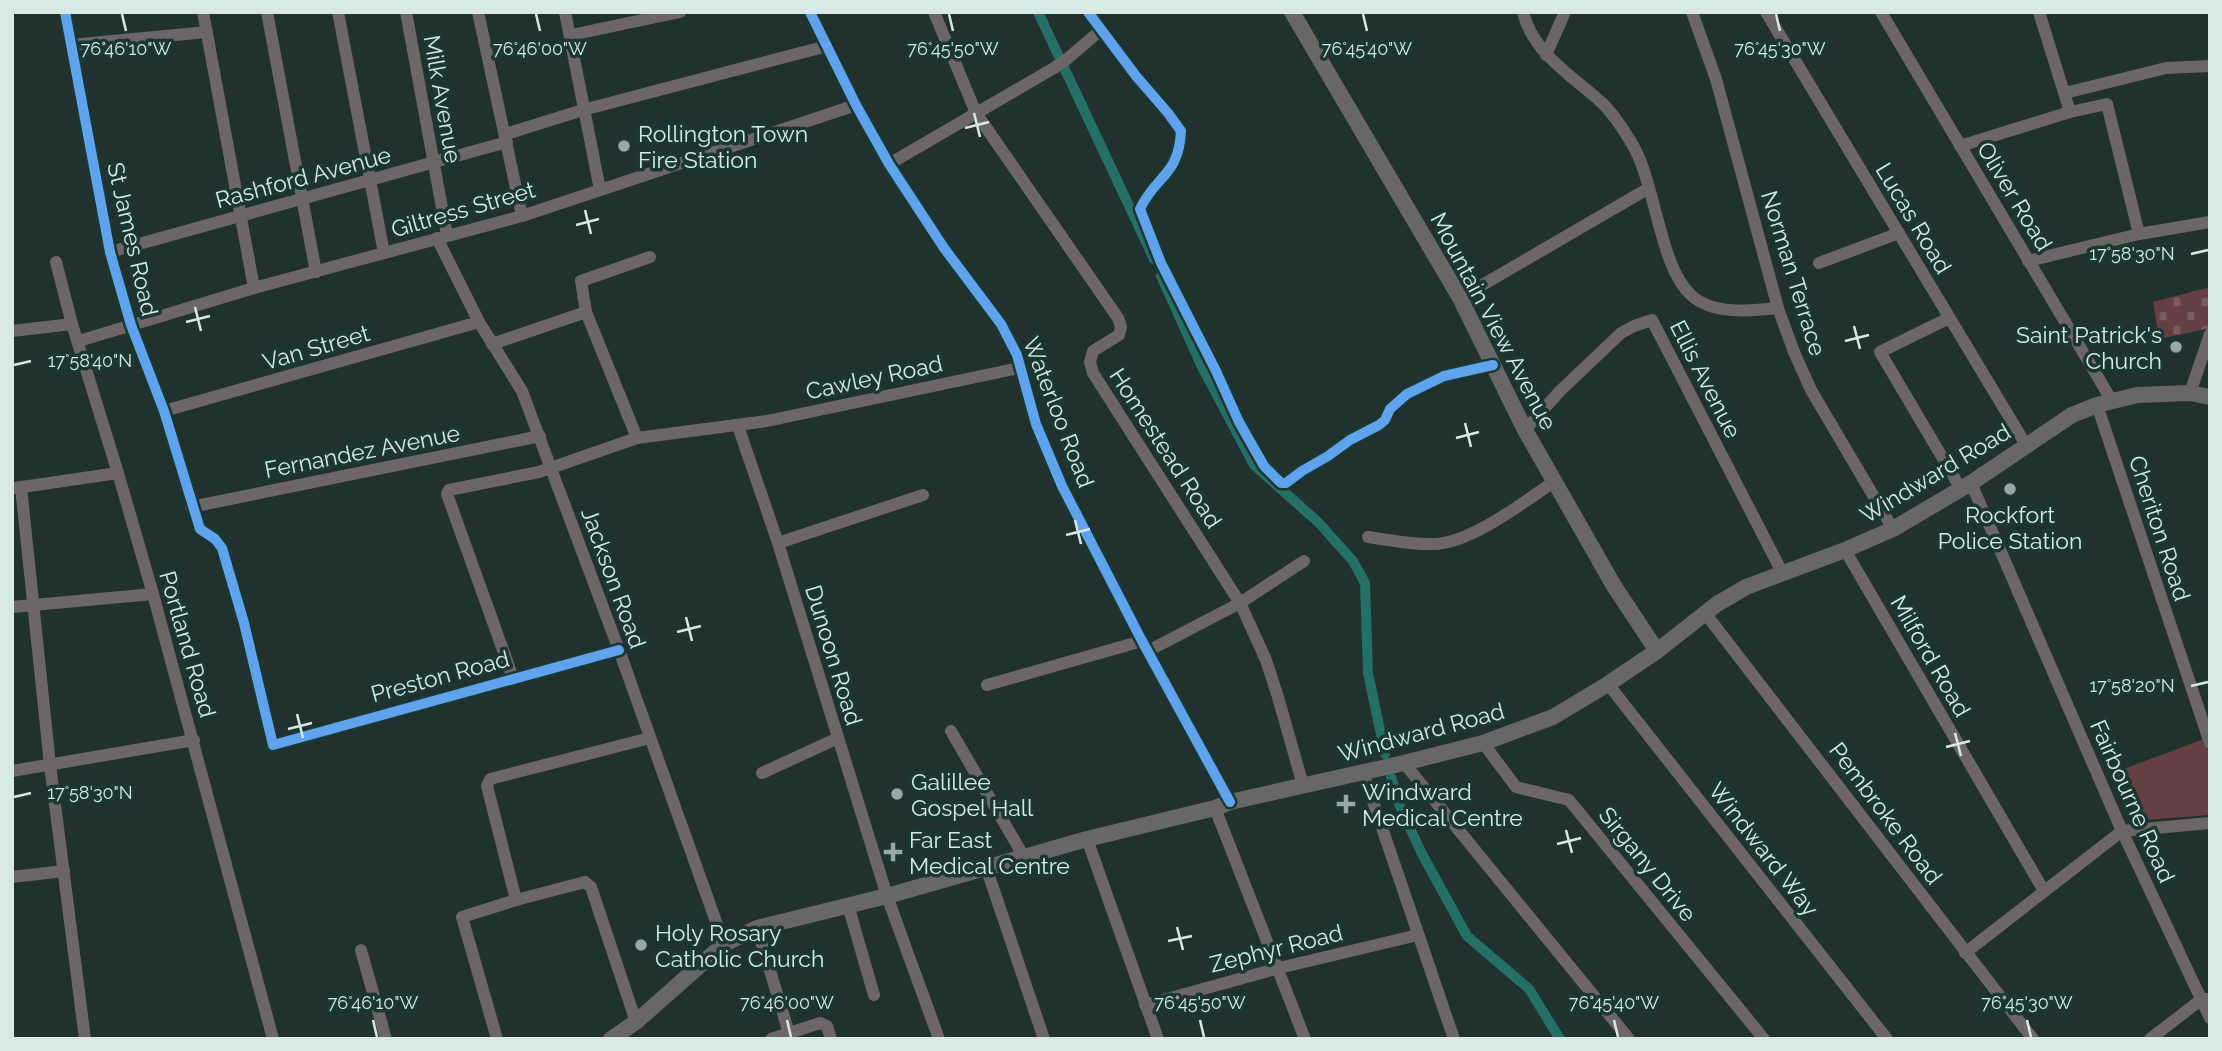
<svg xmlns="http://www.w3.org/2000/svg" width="2222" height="1051" viewBox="0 0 2222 1051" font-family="Raleway,sans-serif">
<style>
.cemetery{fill:url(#cemetery-stones)}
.green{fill:#644043}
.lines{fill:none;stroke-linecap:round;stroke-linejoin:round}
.canal{stroke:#246f66;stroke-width:10}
.minor{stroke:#6c6766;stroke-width:12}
.major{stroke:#686766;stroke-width:16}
.cycleway-casing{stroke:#1a3732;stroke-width:15}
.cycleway{stroke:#60a3ed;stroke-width:10}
.ticks{fill:none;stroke:#d7e8e5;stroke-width:2.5}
.poi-dot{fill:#97a8a5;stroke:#1a3732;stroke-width:2.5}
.labels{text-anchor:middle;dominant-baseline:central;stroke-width:7;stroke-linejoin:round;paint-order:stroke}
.street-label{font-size:23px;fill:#d7e8e5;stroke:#1a3732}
.poi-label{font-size:23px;fill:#d7e8e5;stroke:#1a3732;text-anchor:start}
.ticks-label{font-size:18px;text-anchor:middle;fill:#d7e8e5;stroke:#1a3732;stroke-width:7;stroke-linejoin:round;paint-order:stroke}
</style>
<defs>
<pattern id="cemetery-stones" width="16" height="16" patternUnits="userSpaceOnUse" patternTransform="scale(1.75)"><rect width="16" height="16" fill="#644043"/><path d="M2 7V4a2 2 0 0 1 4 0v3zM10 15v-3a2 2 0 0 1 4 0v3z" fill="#795c5e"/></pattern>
</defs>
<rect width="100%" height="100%" fill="#20312e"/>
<path class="cemetery" d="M 2210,287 L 2210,328 L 2159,339 L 2153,302 Z"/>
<path class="green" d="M 2204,739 L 2210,756 L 2210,815 L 2131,821 L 2110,774 Z"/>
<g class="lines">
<g class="canal">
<path d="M 1038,12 L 1154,259"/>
<path d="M 1161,276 L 1202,367 L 1254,465 L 1318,522 L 1353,561 L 1365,583 L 1368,673 L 1385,754"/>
<path d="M 1391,777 L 1399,804 L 1422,854 L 1467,936 L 1529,989 L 1560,1039"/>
</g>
<g class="minor">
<path d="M 65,12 L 110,252 L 131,325 L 164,411 L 200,529 L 215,539 L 222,548 L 244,623 L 273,745 L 619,650"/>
<path d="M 203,12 L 254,288"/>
<path d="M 267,12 L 316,272"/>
<path d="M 338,12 L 384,253"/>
<path d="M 406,12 L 447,235"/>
<path d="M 478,12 L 522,216"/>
<path d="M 565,12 L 600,190"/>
<path d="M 810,12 L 856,105 L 889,164 L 944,248 L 1001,324 L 1017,355 L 1036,424 L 1062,486 L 1142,641 L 1230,802"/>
<path d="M 934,12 L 976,113 L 1118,318 L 1121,327 L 1119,335 L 1093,351 L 1090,362 L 1093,373 L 1240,603 L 1266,660 L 1278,697 L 1303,785"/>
<path d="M 1088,12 L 1136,76 L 1168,113 L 1181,131 C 1179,176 1155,176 1140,209 L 1161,263 L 1216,371 L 1239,422 L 1264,466 L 1281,483 L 1286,483 L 1302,471 L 1328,456 L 1350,440 L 1379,425 L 1385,420 L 1390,409 L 1407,394 L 1444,376 L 1493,365"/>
<path d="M 1523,12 C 1533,54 1573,76 1602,103 C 1613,113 1623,129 1631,142 C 1656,182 1659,266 1691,295 C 1712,315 1752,311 1778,308"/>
<path d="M 1692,12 L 1716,79 L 1778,308 L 1794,352 L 1811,390 L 1893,529"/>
<path d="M 1766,12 L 2026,445"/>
<path d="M 1881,12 L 2112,401"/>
<path d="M 2039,12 L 2070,112"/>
<path d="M 571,35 L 680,12"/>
<path d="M 70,45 L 207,32"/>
<path d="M 1546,55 L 1565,12"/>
<path d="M 2065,93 L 2166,68 L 2210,66"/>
<path d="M 506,134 L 583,110 L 827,46"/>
<path d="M 1960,146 L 2070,112 L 2107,104 L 2139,234"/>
<path d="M 889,164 L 1054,68 L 1067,59 L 1101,30"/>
<path d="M 437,238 L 479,322 L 522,391 L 619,650 L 724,944"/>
<path d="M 110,252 L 507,142"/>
<path d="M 2028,261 L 2139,234 L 2210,222"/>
<path d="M 56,262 L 72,324 L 118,473 L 153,594 L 273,1039"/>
<path d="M 1819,263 L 1899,233"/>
<path d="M 1460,298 L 1649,188"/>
<path d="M 1949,318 L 1880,352 L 1961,489"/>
<path d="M 12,331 L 72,324"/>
<path d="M 79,341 L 254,288 L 522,216 L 856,105"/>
<path d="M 492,344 L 586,312"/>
<path d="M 2190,393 L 2210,334"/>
<path d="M 2097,405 L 2210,743"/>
<path d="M 164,411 L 479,322"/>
<path d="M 738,426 L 778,543 L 887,896 L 939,1039"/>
<path d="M 1525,430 L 1560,391 L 1621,333 L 1634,326 L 1652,320 L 1782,572"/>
<path d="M 637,438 L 586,312 L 581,281 L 650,257"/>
<path d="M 1971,483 L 2122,831 L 2210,1018"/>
<path d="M 21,487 L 50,765 L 85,1039"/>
<path d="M 15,488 L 118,473"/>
<path d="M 191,507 L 540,436"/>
<path d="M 1368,537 C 1390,540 1412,545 1434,544 C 1470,544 1525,501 1555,481"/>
<path d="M 778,543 L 923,495"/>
<path d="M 1845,550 L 2044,891"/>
<path d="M 12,607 L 153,594"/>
<path d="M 1705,613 L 2033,1039"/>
<path d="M 1148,651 L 1240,603 L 1304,561"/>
<path d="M 513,678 L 447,494 L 449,490 L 539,472 L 637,438 L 767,421 L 1019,368"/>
<path d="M 1608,684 L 1887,1039"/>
<path d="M 987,685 L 1142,641"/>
<path d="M 951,731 L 1024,857"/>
<path d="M 1483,743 L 1516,787 L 1569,800 L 1764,1039"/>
<path d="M 1404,763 L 1629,1039"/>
<path d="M 12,771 L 194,740"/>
<path d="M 1363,772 L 1454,1039"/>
<path d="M 762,773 L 838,738"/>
<path d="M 1215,808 L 1305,1039"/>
<path d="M 1087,839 L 1158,1039"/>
<path d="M 986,867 L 1044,1039"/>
<path d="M 12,877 L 64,871"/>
<path d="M 516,900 L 487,786 L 490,779 L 650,738"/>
<path d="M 848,905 L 874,995"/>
<path d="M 757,928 L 789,1033"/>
<path d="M 361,950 L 386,1039"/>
<path d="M 1965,953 L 2122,831 L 2210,823"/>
<path d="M 1145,1005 L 1279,968 L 1418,935"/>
<path d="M 497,1039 L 462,917 L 516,900 L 585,882 L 591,887 L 636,1022"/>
<path d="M 771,1039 L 820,1023 L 827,1026 L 831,1039"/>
<path d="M 2150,1039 L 2202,999 L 2210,999"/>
</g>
<g class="major">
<path d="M 1292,12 L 1460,298 L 1525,430 L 1614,586 L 1657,651"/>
<path d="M 611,1039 L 636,1022 L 724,944 L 757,928 L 887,896 L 1087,839 L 1215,808 L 1230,802 L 1404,763 L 1483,743 L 1553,717 L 1608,684 L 1657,651 L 1717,604 L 1746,587 L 1845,550 L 1893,529 L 1971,483 L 2072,415 L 2097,405 L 2137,395 L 2190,393 L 2210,397"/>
</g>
<defs>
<g id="cycleway">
<path d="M 65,12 L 110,252 L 131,325 L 164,411 L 200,529 L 215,539 L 222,548 L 244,623 L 273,745 L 619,650"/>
<path d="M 810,12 L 856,105 L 889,164 L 944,248 L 1001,324 L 1017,355 L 1036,424 L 1062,486 L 1142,641 L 1230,802"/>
<path d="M 1088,12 L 1136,76 L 1168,113 L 1181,131 C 1179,176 1155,176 1140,209 L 1161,263 L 1216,371 L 1239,422 L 1264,466 L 1281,483 L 1286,483 L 1302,471 L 1328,456 L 1350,440 L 1379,425 L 1385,420 L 1390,409 L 1407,394 L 1444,376 L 1493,365"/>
</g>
</defs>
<use href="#cycleway" class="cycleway-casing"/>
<use href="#cycleway" class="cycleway"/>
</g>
<path class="ticks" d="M 122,14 L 126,31M 536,14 L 540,31M 949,14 L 953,31M 1363,14 L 1367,31M 1776,14 L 1780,31M 974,113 L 980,137M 965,128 L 989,122M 585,210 L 591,234M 576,225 L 599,219M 2191,254 L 2208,250M 195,307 L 201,331M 186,322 L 210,316M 1854,326 L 1860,349M 1845,341 L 1869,335M 14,365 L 31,361M 1465,423 L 1471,447M 1456,438 L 1479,432M 1075,520 L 1081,544M 1066,535 L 1090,529M 686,617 L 692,641M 677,632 L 701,626M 2191,686 L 2208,682M 297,714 L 303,738M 288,729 L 312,723M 1955,733 L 1961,756M 1946,747 L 1970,741M 14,797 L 31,793M 1566,830 L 1572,853M 1557,844 L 1581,838M 1177,927 L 1183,950M 1168,941 L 1192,936M 373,1020 L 377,1037M 787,1020 L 791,1037M 1200,1020 L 1204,1037M 1614,1020 L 1618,1037M 2027,1020 L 2031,1037"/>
<g class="poi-dot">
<circle cx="624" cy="146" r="7"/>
<circle cx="2176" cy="347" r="7"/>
<circle cx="2010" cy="489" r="7"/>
<circle cx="897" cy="794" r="7"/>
<path d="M1342.5 793.5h7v7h7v7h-7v7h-7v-7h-7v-7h7z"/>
<path d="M889.5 841.5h7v7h7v7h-7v7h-7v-7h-7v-7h7z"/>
<circle cx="641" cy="945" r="7"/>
</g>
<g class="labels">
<g class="street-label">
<text transform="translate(443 99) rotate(80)">Milk Avenue</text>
<text transform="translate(303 177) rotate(-15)">Rashford Avenue</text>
<text transform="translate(2015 196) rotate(59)">Oliver Road</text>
<text transform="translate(463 209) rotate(-16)">Giltress Street</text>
<text transform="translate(1914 218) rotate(59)">Lucas Road</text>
<text transform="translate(133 239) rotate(77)">St James Road</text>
<text transform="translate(1794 273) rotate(73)">Norman Terrace</text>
<text transform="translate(1494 321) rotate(62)">Mountain View Avenue</text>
<text transform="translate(316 347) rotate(-16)">Van Street</text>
<text transform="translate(874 377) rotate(-12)">Cawley Road</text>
<text transform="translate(1706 379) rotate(63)">Ellis Avenue</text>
<text transform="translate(1059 412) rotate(69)">Waterloo Road</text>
<text transform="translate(1166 448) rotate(57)">Homestead Road</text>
<text transform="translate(362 451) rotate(-11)">Fernandez Avenue</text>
<text transform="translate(1935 473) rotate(-31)">Windward Road</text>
<text transform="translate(2160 528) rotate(72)">Cheriton Road</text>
<text transform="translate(614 578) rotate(70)">Jackson Road</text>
<text transform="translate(188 644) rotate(74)">Portland Road</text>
<text transform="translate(834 655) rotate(73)">Dunoon Road</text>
<text transform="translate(1931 656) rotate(60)">Milford Road</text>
<text transform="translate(440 676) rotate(-15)">Preston Road</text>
<text transform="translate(1421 732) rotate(-15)">Windward Road</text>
<text transform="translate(2133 801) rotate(66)">Fairbourne Road</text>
<text transform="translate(1886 813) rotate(53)">Pembroke Road</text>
<text transform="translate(1764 849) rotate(52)">Windward Way</text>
<text transform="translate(1648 864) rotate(51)">Sirgany Drive</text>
<text transform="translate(1276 948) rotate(-14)">Zephyr Road</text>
</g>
<g class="poi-label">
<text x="638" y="133">Rollington Town<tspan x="638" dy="26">Fire Station</tspan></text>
<text x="2162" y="334" text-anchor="end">Saint Patrick's<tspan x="2162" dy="26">Church</tspan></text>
<text x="2010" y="514" text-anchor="middle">Rockfort<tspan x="2010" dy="26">Police Station</tspan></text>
<text x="911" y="781">Galillee<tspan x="911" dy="26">Gospel Hall</tspan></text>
<text x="1362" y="791">Windward<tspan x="1362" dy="26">Medical Centre</tspan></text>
<text x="909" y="839">Far East<tspan x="909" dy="26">Medical Centre</tspan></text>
<text x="655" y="932">Holy Rosary<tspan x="655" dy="26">Catholic Church</tspan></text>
</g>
</g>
<g class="ticks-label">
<text x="126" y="55">76°46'10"W</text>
<text x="540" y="55">76°46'00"W</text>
<text x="953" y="55">76°45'50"W</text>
<text x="1367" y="55">76°45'40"W</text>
<text x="1780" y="55">76°45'30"W</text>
<text x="2132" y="260">17°58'30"N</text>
<text x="90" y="367">17°58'40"N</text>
<text x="2132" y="692">17°58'20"N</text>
<text x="90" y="799">17°58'30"N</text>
<text x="373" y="1009">76°46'10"W</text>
<text x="787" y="1009">76°46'00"W</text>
<text x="1200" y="1009">76°45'50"W</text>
<text x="1614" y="1009">76°45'40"W</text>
<text x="2027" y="1009">76°45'30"W</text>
</g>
<rect width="2222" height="1051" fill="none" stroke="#d7e8e5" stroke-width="28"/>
</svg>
